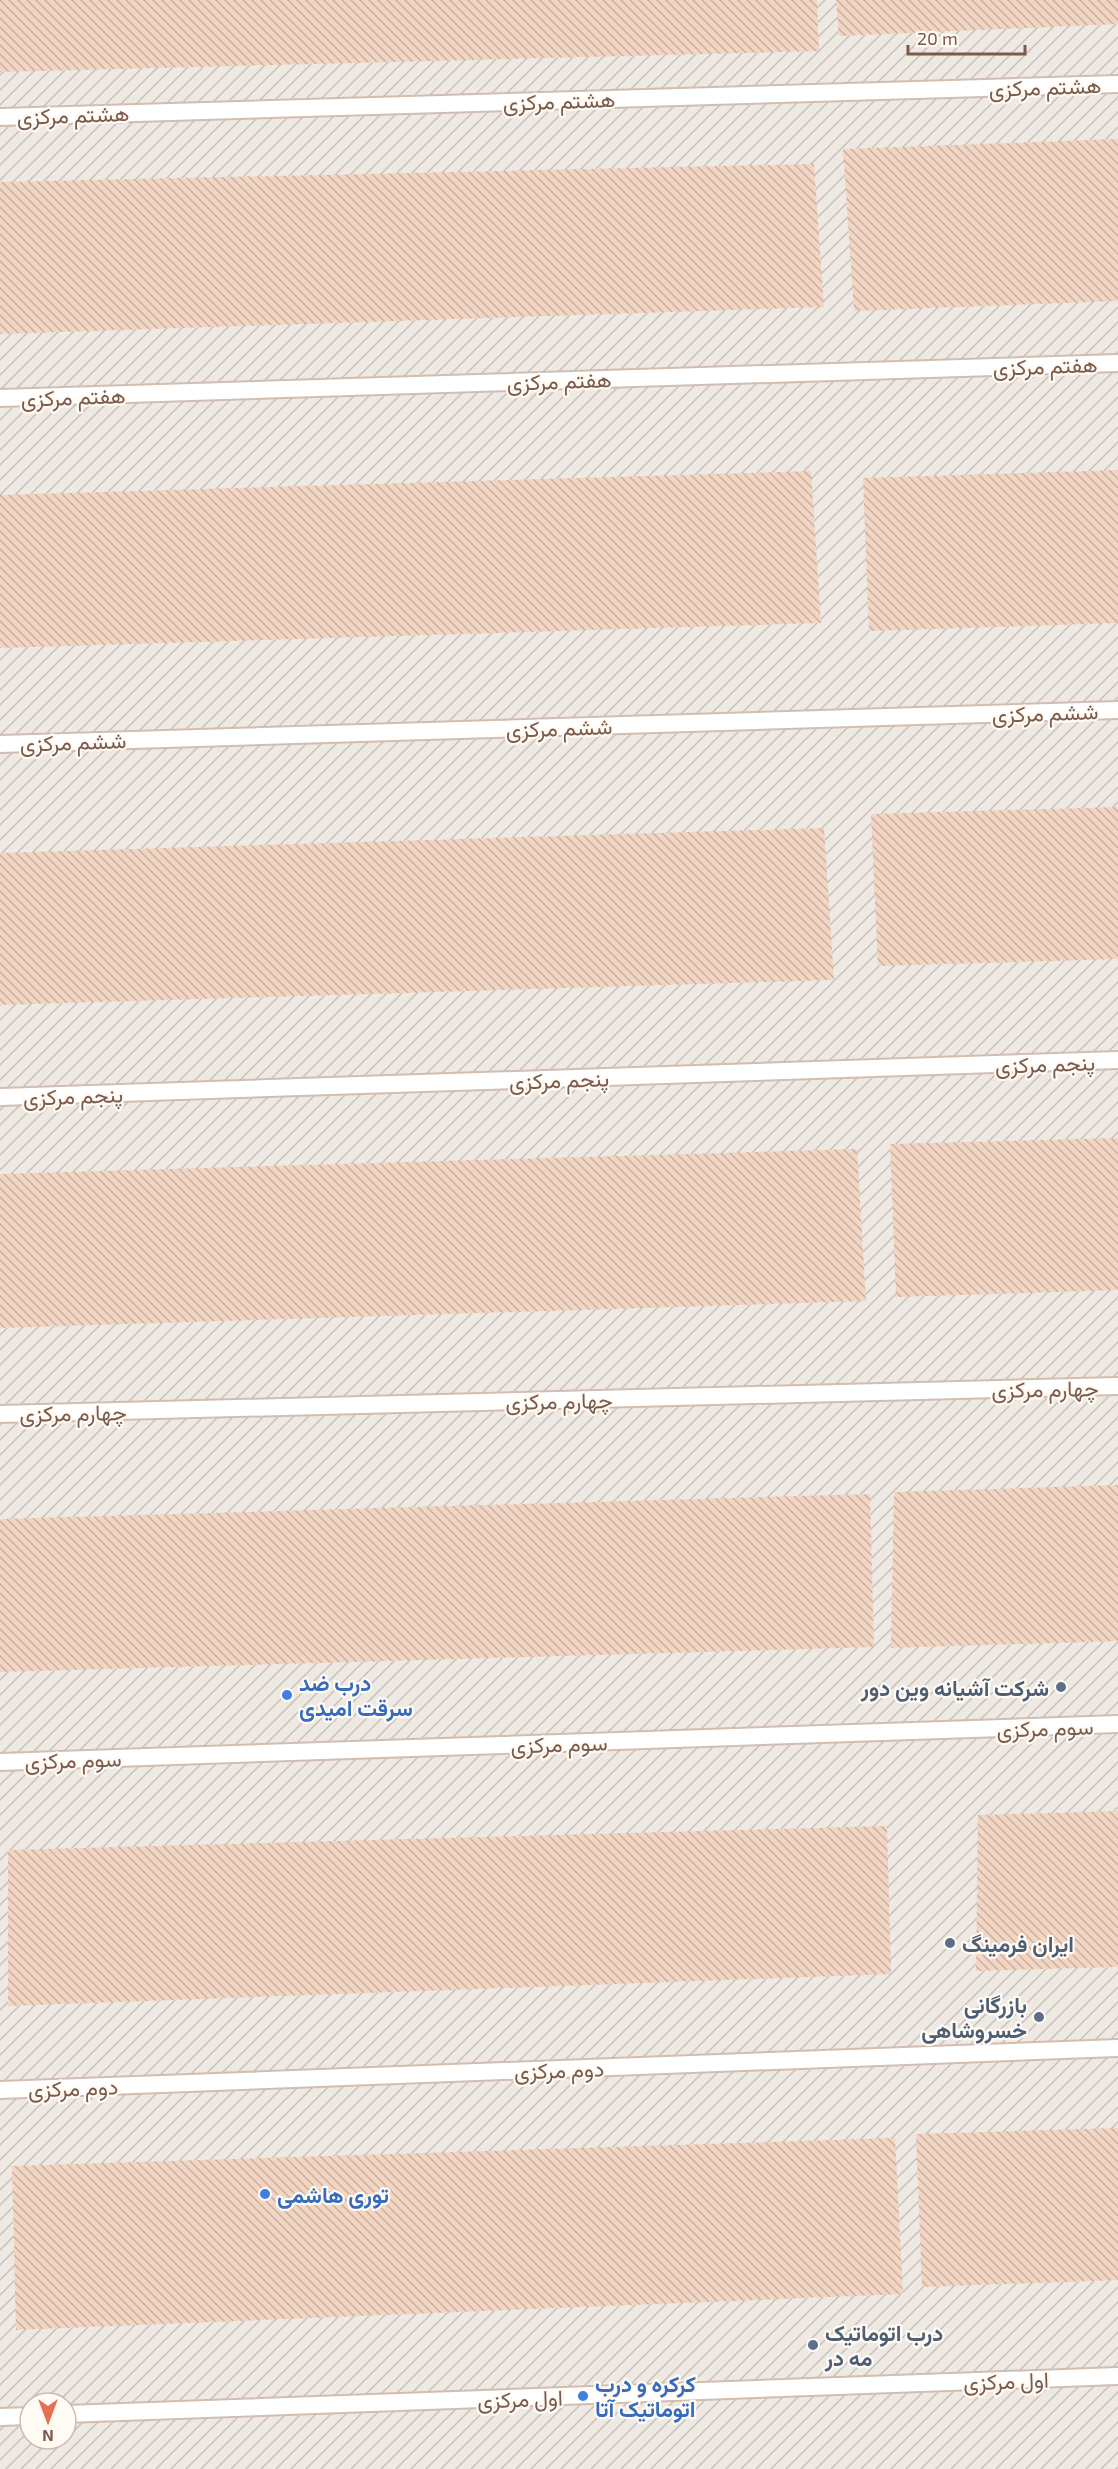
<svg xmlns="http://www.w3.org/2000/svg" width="1118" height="2469" viewBox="0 0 1118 2469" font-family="'Exo 2',Vazirmatn,sans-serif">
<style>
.industrial{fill:url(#industrial-furrows);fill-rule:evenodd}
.building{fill:url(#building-back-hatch)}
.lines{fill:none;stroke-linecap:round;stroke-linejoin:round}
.lane-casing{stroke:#d1beb0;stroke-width:20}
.lane{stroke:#fff;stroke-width:16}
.service-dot{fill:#5c6f8a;stroke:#fffaf3;stroke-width:2}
.shop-dot{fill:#3f7fe0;stroke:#fffaf3;stroke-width:2}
.labels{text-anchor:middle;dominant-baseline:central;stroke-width:4.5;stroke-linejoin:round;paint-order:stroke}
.street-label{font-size:22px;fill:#7a5c4d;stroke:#fffaf3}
.shop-label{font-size:22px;font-weight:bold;fill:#366cbe;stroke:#fffaf3;text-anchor:start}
.service-label{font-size:22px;font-weight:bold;fill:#4e5e75;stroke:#fffaf3;text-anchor:end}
</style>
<defs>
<pattern id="industrial-furrows" width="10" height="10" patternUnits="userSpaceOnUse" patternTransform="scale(1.5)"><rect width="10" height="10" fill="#efe9e4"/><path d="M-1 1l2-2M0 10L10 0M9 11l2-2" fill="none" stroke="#c7c0bb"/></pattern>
<pattern id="building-back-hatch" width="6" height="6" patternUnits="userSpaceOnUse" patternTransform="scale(1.5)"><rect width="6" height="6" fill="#f3d5c3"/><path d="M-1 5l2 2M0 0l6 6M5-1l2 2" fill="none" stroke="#cab0a1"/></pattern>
</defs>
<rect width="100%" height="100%" fill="#fdf6ec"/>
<path class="industrial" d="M 0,0 L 1118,0 L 1118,2469 L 0,2469 ZM 30,2403 L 66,2403 L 66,2439 L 30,2439 Z"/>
<g class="building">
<path d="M 0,0 L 817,0 L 819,51 L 0,72 Z"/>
<path d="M 836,0 L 1118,0 L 1118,24 L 839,36 Z"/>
<path d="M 1118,139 L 1118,301 L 854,311 L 843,149 Z"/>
<path d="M 814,164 L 824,307 L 0,334 L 0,182 Z"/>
<path d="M 1118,470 L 1118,623 L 869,631 L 863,478 Z"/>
<path d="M 811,471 L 821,623 L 0,648 L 0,495 Z"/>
<path d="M 1118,807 L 1118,959 L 878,966 L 871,814 Z"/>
<path d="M 824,828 L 834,980 L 0,1005 L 0,853 Z"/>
<path d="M 1118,1138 L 1118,1290 L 896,1297 L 890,1144 Z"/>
<path d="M 857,1149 L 866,1301 L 0,1328 L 0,1174 Z"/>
<path d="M 1118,1485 L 1118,1641 L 891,1648 L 894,1492 Z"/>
<path d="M 870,1494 L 874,1647 L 0,1672 L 0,1519 Z"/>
<path d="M 1118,1811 L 1118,1967 L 976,1971 L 978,1815 Z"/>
<path d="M 887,1826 L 891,1974 L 8,2006 L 8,1850 Z"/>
<path d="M 1118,2128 L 1118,2280 L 922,2287 L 916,2134 Z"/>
<path d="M 895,2138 L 903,2294 L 16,2330 L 12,2166 Z"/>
</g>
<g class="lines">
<defs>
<g id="lane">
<path d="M 0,117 L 1118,84"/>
<path d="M 0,398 L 1118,363"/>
<path d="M 0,744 L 1118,710"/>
<path d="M 0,1097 L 1118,1060"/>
<path d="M 0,1414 L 1118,1386"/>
<path d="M 0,1762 L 1118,1724"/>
<path d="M 0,2090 L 1118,2048"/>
<path d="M 66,2414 L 1118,2376"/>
<path d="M 0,2417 L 30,2416"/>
</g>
</defs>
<use href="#lane" class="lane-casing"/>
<use href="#lane" class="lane"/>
</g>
<g class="service-dot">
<circle cx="1061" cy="1687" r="6"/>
<circle cx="950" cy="1943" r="6"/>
<circle cx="1039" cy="2017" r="6"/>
<circle cx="813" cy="2345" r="6"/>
</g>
<g class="shop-dot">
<circle cx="287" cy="1695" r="6"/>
<circle cx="265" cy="2194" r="6"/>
<circle cx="583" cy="2396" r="6"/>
</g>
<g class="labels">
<g class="street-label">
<text transform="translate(1045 86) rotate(-2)">هشتم مرکزی</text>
<text transform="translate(559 100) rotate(-2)">هشتم مرکزی</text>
<text transform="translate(73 114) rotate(-2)">هشتم مرکزی</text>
<text transform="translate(1045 365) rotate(-2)">هفتم مرکزی</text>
<text transform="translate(559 380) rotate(-2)">هفتم مرکزی</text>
<text transform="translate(73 396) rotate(-2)">هفتم مرکزی</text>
<text transform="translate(1045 712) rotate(-2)">ششم مرکزی</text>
<text transform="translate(559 727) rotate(-2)">ششم مرکزی</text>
<text transform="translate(73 741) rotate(-2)">ششم مرکزی</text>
<text transform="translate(1045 1063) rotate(-2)">پنجم مرکزی</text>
<text transform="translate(559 1079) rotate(-2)">پنجم مرکزی</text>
<text transform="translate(73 1095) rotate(-2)">پنجم مرکزی</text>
<text transform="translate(1045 1388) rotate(-1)">چهارم مرکزی</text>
<text transform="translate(559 1400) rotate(-1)">چهارم مرکزی</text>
<text transform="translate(73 1412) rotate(-1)">چهارم مرکزی</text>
<text transform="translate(1045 1727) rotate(-2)">سوم مرکزی</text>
<text transform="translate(559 1743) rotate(-2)">سوم مرکزی</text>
<text transform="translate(73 1759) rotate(-2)">سوم مرکزی</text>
<text transform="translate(559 2069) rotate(-2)">دوم مرکزی</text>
<text transform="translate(73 2087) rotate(-2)">دوم مرکزی</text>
<text transform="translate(1006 2380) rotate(-2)">اول مرکزی</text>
<text transform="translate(520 2398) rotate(-2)">اول مرکزی</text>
</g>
<g class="shop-label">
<text x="299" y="1682">درب ضد<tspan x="299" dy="25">سرقت امیدی</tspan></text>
<text x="277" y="2194">توری هاشمی</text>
<text x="595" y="2383">کرکره و درب<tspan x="595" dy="25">اتوماتیک آتا</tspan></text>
</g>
<g class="service-label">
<text x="1049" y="1687">شرکت آشیانه وین دور</text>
<text x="962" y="1943" text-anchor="start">ایران فرمینگ</text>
<text x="1027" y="2004">بازرگانی<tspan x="1027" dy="25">خسروشاهی</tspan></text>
<text x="825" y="2332" text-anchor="start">درب اتوماتیک<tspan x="825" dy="25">مه در</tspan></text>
</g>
</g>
<g transform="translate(48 2421) rotate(180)"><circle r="28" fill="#fffaf3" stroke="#cabbb1" stroke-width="1.5"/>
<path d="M0-4.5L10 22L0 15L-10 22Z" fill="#e76f51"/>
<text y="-9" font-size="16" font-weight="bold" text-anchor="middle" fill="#7a5c4d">N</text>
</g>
<path d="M908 45v9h117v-9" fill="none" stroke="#7a5c4d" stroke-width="3"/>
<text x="917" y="45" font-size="18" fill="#7a5c4d" stroke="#fffaf3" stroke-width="4.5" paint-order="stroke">20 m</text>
</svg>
